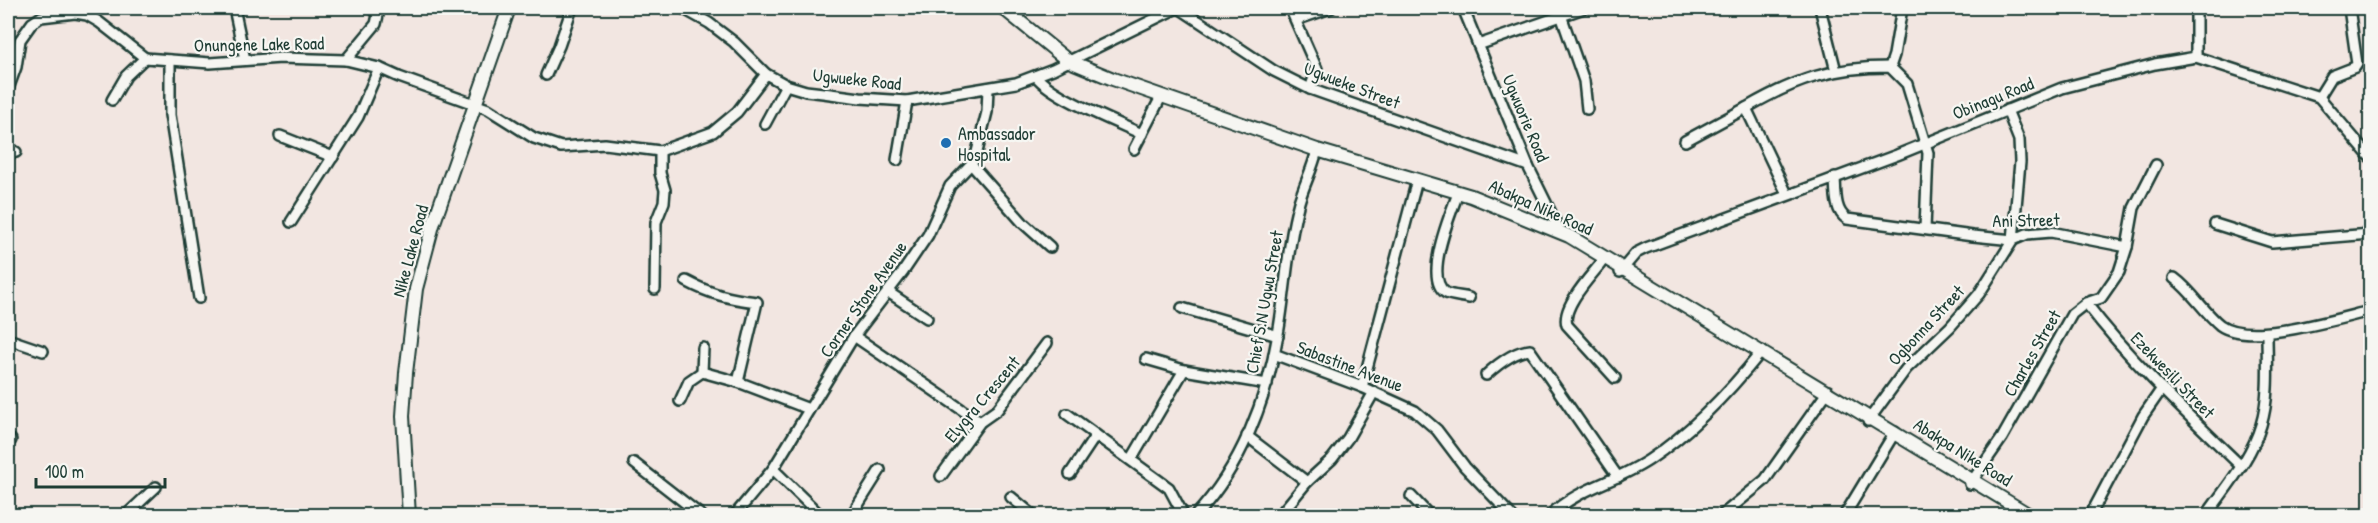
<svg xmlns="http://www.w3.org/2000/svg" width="2378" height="523" viewBox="0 0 2378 523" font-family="'Patrick Hand',sans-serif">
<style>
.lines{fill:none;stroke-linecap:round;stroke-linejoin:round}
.minor-casing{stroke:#1f3d34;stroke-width:14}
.major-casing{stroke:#1f3d34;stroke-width:16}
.minor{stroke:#f6f6f2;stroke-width:9}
.major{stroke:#f6f6f2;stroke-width:12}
.poi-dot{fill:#1f6fb2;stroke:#f6f6f2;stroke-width:2}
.labels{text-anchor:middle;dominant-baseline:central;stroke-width:4.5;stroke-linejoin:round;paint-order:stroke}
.street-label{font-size:18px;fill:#1f3d34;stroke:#f6f6f2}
.poi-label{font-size:18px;fill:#1f3d34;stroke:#f6f6f2;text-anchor:start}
</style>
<rect width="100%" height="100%" fill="#f2e6e1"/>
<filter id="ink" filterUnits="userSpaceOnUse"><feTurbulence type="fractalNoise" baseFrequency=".0167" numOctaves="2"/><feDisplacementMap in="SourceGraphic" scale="12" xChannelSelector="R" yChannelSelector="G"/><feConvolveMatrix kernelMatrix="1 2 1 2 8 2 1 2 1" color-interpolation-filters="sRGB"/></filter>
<g filter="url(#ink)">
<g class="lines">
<defs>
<g id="minor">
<path d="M 234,8 L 245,60"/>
<path d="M 682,8 L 709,23 L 734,42 L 766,74 L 786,85 L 806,91 L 823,93 L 860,98 L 907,101 L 1016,83 L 1053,69 L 1177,8"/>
<path d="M 1179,8 L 1274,71 L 1310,89 L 1528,166"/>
<path d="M 1290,8 L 1317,69 L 1310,89"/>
<path d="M 1463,8 L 1528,166 L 1561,233"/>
<path d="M 1820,8 L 1836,71"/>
<path d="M 1561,15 L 1584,81 L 1587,109"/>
<path d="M 1296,20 L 1331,8"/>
<path d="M 1478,45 L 1584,8"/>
<path d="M 2196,57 L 2196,8"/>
<path d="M 145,58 L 210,63 L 281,58 L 346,60 L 379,68 L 399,77 L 488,109 L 534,138 L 561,147 L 605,144 L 660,151 L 713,132 L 737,112 L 766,74"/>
<path d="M 170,60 L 170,115 L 199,298"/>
<path d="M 346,60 L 376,24 L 378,15 L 373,8"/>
<path d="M 1890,67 L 1894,55 L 1902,8"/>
<path d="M 546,75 L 559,46 L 572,8"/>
<path d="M 1036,76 C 1052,97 1116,122 1142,134"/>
<path d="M 8,89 L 16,67 L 20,40 L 32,23 L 41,17 L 75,13 L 87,15 L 99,22 L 145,58"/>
<path d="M 2319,97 L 2332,76 L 2355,67 L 2357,64 L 2349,8"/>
<path d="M 112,100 L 126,76 L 145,58"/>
<path d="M 765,124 L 786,85"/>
<path d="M 280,136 L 333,157"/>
<path d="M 1685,141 L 1746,108"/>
<path d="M 8,148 L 16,152"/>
<path d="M 1134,149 L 1161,97"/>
<path d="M 897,160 L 907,101"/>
<path d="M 971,164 L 1023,223 L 1050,247"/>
<path d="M 1835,177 C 1836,191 1834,211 1847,219 L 1973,236 L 2013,240 L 2027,234 L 2051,232 L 2127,247"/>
<path d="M 1787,194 L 1746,108 C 1796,79 1832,67 1890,67 L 1907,84 L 1928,153 L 1925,229"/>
<path d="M 1457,196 C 1450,215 1423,279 1446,293 C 1452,296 1462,296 1469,298"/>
<path d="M 291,222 L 358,117 L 379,68"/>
<path d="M 2215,224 L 2272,242 L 2370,234"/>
<path d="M 1602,262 C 1591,276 1561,307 1567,325 L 1615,378"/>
<path d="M 1620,272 L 1636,253 L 1646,248 L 1897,155 L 2062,88 L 2155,64 L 2196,57 L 2319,97 L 2370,157"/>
<path d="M 2174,278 C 2192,291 2203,311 2220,325 C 2249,346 2336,319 2370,311"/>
<path d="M 686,281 C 710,294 730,299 757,302 L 738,382"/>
<path d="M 655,289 L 656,222 L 664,202 L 665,190 L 660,173 L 660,151"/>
<path d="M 888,292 L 927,318"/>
<path d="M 2086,303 C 2132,363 2187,414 2241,466"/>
<path d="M 1182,308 L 1278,336"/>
<path d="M 854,336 L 980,422"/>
<path d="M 8,339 L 43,351"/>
<path d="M 1274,354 L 1362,387 L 1415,411 L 1437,430 L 1465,467 L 1512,516"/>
<path d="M 1184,370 L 1267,384"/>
<path d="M 702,372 L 703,348"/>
<path d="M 1486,375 C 1498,364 1514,351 1530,350 L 1618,477"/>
<path d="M 1362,387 L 1416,184"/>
<path d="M 680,401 L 689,381 L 702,372 L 738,382 L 809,409"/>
<path d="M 1067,414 L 1169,488 L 1184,516"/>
<path d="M 1868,421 L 1906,369 L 1950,327 L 1979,294 L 2013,240 L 2020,162 L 2019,140 L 2007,110"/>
<path d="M 1247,436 L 1307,482"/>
<path d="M 8,439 L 11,440"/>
<path d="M 1131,460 L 1184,370 L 1146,359"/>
<path d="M 634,463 L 702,516"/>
<path d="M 773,469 L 821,516"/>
<path d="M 1070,474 L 1096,435"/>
<path d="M 941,476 L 980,422 L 997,410 L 1047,343"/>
<path d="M 1970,484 L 2002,438 L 2072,314 L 2086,303 L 2101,298 L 2119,272 L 2127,247 L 2134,208 L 2156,165"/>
<path d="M 1411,496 L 1430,516"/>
<path d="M 1011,497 L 1034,516"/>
<path d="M 125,516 L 156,487"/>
<path d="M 734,516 L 773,469 L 854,336 L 903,272 L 928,235 L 950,186 L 971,164 L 977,152 L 987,112 L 988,88"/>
<path d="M 851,516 L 880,470"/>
<path d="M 1195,516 C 1241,468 1267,399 1278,334 C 1286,291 1287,245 1299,202 C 1304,185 1313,168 1317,150"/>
<path d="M 1279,516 L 1307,482 L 1332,459 L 1348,438 L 1374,392"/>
<path d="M 1549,516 C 1578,488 1616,482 1649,460 C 1691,432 1730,391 1762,351"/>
<path d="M 1721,516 L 1765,480 L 1828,391"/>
<path d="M 1844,516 L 1895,432"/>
<path d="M 2090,516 L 2143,416 L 2161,390"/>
<path d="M 2206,516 C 2226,487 2251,459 2261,425 C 2270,396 2267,363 2267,333"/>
</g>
<g id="major">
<path d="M 1003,8 L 1067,60 L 1113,79 L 1317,150 L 1471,196 L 1569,236 L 2031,516"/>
<path d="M 409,516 L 403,416 L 406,373 L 416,289 L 433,225 L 509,8"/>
</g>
</defs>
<use href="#minor" class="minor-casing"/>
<use href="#major" class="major-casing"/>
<use href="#minor" class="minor"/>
<use href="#major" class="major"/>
</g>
</g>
<circle class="poi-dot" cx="946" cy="143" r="6"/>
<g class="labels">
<g class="street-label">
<text transform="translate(259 44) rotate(-1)">Onungene Lake Road</text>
<text transform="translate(857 79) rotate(6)">Ugwueke Road</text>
<text transform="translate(1352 85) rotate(21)">Ugwueke Street</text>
<text transform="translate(1993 98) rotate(-22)">Obinagu Road</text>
<text transform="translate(1526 118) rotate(67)">Ugwuorie Road</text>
<text transform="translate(1541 207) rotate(24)">Abakpa Nike Road</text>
<text transform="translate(2026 220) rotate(-1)">Ani Street</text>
<text transform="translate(410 251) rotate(-75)">Nike Lake Road</text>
<text transform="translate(863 299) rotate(-55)">Corner Stone Avenue</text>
<text transform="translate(1264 302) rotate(-80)">Chief S.N Ugwu Street</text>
<text transform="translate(1926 325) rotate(-47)">Ogbonna Street</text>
<text transform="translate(2032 353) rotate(-60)">Charles Street</text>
<text transform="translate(1350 366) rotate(21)">Sabastine Avenue</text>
<text transform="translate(2173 375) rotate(46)">Ezekwesili Street</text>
<text transform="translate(982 399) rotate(-50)">Elygra Crescent</text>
<text transform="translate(1963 452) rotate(32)">Abakpa Nike Road</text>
</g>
<g class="poi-label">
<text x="958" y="133">Ambassador<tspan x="958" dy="21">Hospital</tspan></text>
</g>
</g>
<rect width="2378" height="523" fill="none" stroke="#f6f6f2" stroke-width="30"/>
<rect x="15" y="15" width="2348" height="493" fill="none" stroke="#1f3d34" stroke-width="2" filter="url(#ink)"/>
<path d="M36 478v9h129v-9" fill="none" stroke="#1f3d34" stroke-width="3"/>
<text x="45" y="478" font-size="18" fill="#1f3d34" stroke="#f6f6f2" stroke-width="4.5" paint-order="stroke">100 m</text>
</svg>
